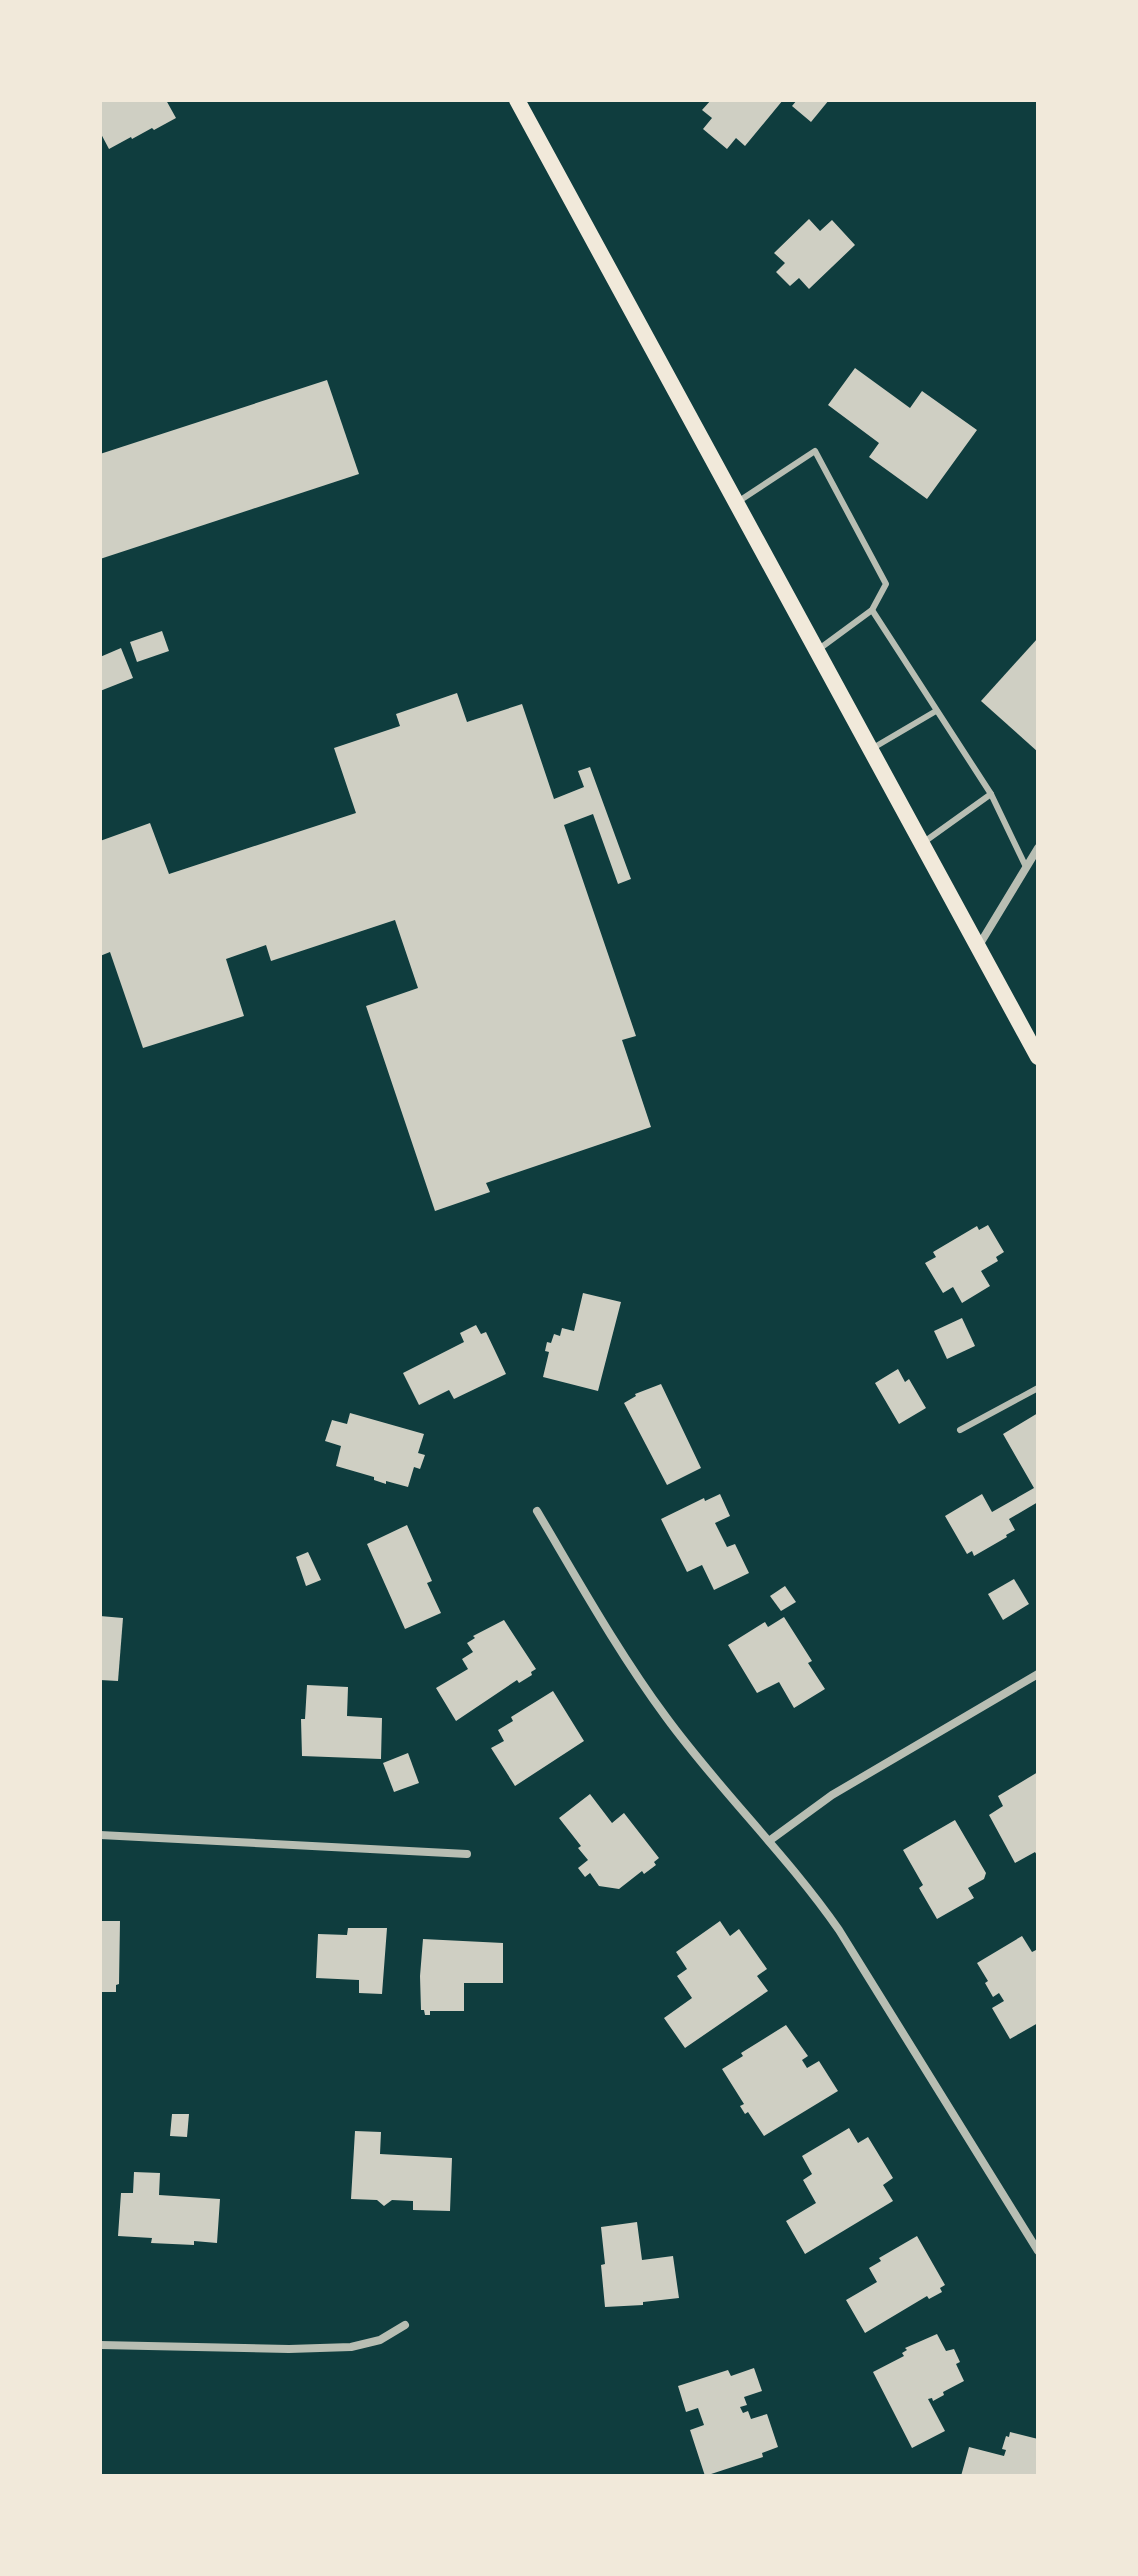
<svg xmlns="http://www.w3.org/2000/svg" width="1138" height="2576" viewBox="0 0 1138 2576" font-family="Jost,sans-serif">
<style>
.building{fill:#cfcfc3}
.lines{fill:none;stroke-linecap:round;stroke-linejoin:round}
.service{stroke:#b8beb3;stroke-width:6}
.minor{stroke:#b8beb3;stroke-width:8}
.secondary{stroke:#f1e9da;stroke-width:16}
</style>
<rect width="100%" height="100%" fill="#0f3d3e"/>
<g class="building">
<path d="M 100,100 L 166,100 L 176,118 L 154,130 L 152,128 L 132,139 L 131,137 L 109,149 L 100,132 Z"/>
<path d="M 711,100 L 783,100 L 745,146 L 736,138 L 727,149 L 703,129 L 712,118 L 702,110 Z"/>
<path d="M 797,100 L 829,100 L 811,122 L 792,106 Z"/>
<path d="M 809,219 L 820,231 L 832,220 L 855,245 L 809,289 L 799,278 L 790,286 L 776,272 L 785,263 L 774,253 Z"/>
<path d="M 855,368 L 910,408 L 922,391 L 977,430 L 927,499 L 869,457 L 879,443 L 828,405 Z"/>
<path d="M 327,380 L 359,474 L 100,559 L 100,454 Z"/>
<path d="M 162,631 L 169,651 L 137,662 L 130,642 Z"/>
<path d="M 1038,638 L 1038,752 L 981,701 Z"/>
<path d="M 121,648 L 133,678 L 100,691 L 100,657 Z"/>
<path d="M 457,693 L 467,722 L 522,704 L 554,799 L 584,787 L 578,771 L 590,767 L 631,879 L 618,884 L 593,814 L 564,825 L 636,1036 L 622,1040 L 651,1127 L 486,1183 L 490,1192 L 435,1211 L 366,1006 L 418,988 L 395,920 L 271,961 L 266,945 L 226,959 L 244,1016 L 143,1048 L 110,952 L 100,956 L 100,841 L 150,823 L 169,874 L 356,813 L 334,748 L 400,726 L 396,714 Z"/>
<path d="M 988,1225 L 1004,1252 L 996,1257 L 998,1261 L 981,1271 L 990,1286 L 962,1303 L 953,1287 L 943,1293 L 925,1263 L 936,1257 L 933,1252 L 977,1226 L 979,1230 Z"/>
<path d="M 583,1293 L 621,1302 L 598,1391 L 543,1377 L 549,1352 L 545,1351 L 547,1342 L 551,1343 L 554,1334 L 560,1336 L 562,1328 L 574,1331 Z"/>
<path d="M 962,1318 L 975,1346 L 947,1359 L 934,1331 Z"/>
<path d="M 476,1325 L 481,1334 L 486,1332 L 506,1374 L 454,1399 L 449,1390 L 419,1405 L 403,1373 L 464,1342 L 460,1333 Z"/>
<path d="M 898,1369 L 905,1382 L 909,1379 L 926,1408 L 899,1424 L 875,1383 Z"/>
<path d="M 661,1384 L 701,1468 L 667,1485 L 624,1403 L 636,1396 L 635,1394 Z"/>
<path d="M 350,1413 L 424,1434 L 418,1453 L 425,1455 L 420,1469 L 414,1467 L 408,1487 L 386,1481 L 386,1484 L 374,1480 L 374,1477 L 336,1466 L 341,1446 L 325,1441 L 332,1420 L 347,1424 Z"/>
<path d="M 1038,1413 L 1038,1502 L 1009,1519 L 1015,1530 L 1006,1535 L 1007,1537 L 974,1556 L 972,1551 L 967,1554 L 945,1516 L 982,1494 L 992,1512 L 1034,1488 L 1003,1434 Z"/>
<path d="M 720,1494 L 730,1516 L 715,1523 L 727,1547 L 735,1544 L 749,1573 L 714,1590 L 702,1565 L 687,1572 L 661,1519 L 704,1498 L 705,1501 Z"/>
<path d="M 407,1525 L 432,1581 L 427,1583 L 441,1613 L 405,1629 L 367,1544 Z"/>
<path d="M 308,1552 L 321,1580 L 306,1586 L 296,1557 Z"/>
<path d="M 1014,1579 L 1029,1604 L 1003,1620 L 988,1594 Z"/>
<path d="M 785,1586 L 796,1602 L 781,1611 L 770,1596 Z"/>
<path d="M 100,1616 L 123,1618 L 118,1681 L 100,1680 Z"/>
<path d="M 784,1617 L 812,1661 L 808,1663 L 825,1689 L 794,1708 L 779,1682 L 757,1693 L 728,1645 L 765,1622 L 768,1627 Z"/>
<path d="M 504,1620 L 536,1669 L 531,1672 L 532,1675 L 519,1683 L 517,1680 L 456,1721 L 436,1688 L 468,1669 L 462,1659 L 473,1652 L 467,1643 L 475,1638 L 473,1636 Z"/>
<path d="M 307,1685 L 348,1687 L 347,1716 L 382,1718 L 381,1759 L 302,1756 L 301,1719 L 305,1719 Z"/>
<path d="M 553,1691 L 584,1741 L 515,1786 L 491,1748 L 504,1741 L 498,1730 L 513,1721 L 511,1717 Z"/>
<path d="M 408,1753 L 419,1783 L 394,1792 L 383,1763 Z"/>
<path d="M 1038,1772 L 1038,1857 L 1035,1852 L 1015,1863 L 989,1815 L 1003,1806 L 998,1796 Z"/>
<path d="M 590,1794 L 612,1823 L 624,1813 L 659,1858 L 654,1862 L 656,1865 L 644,1874 L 642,1871 L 619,1889 L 599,1886 L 590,1873 L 585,1877 L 578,1868 L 588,1860 L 578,1848 L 581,1846 L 559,1818 Z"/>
<path d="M 955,1820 L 986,1873 L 984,1879 L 968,1888 L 974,1898 L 937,1919 L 919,1888 L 923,1885 L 903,1850 Z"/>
<path d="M 100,1921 L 120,1921 L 119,1984 L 116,1985 L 116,1992 L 100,1992 Z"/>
<path d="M 720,1921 L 730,1936 L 739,1929 L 767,1969 L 757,1976 L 768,1991 L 685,2048 L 664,2018 L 692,1998 L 677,1976 L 687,1969 L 676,1952 Z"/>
<path d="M 348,1928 L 387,1928 L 382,1994 L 359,1993 L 359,1980 L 316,1978 L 318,1934 L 347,1935 Z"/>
<path d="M 1022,1936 L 1032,1952 L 1038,1949 L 1038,2023 L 1010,2039 L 992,2008 L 1004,2001 L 999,1993 L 993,1997 L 985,1983 L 988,1981 L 977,1963 Z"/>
<path d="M 423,1939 L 503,1943 L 503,1983 L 464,1983 L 464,2011 L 430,2011 L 430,2015 L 425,2015 L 424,2010 L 421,2010 L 420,1976 Z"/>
<path d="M 786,2025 L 808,2056 L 802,2060 L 807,2068 L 819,2061 L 838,2091 L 764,2136 L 748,2112 L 745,2114 L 740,2106 L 744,2104 L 722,2069 L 743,2056 L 741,2053 Z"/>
<path d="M 172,2114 L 189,2114 L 187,2137 L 170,2136 Z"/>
<path d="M 849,2128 L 858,2143 L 868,2137 L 893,2178 L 883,2185 L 893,2201 L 805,2254 L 786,2221 L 816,2203 L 803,2180 L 812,2174 L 802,2156 Z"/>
<path d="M 355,2131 L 381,2132 L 380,2154 L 452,2158 L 450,2211 L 413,2210 L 413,2201 L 392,2200 L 384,2206 L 377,2200 L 351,2199 Z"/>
<path d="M 134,2172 L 160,2173 L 159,2195 L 220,2199 L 217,2243 L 194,2241 L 194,2245 L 151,2243 L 152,2238 L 118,2236 L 121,2193 L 133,2193 Z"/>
<path d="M 637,2222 L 642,2260 L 673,2256 L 679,2298 L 643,2302 L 643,2305 L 605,2307 L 601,2265 L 605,2264 L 601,2227 Z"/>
<path d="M 917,2236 L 945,2285 L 940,2288 L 942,2292 L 929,2299 L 927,2296 L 865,2333 L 846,2300 L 877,2282 L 869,2268 L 881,2261 L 879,2258 Z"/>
<path d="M 937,2334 L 946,2351 L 954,2349 L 960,2362 L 956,2364 L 964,2381 L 943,2392 L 944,2395 L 933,2401 L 932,2398 L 928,2399 L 945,2431 L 912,2448 L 873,2372 L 904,2356 L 902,2353 L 907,2350 L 905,2348 Z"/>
<path d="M 754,2368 L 762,2391 L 744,2397 L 747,2405 L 740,2407 L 743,2413 L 748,2411 L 751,2419 L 767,2414 L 778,2447 L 762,2453 L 763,2457 L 705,2476 L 690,2430 L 704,2425 L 698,2408 L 686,2412 L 678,2386 L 728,2370 L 731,2376 Z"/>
<path d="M 1010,2432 L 1038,2439 L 1038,2476 L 961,2476 L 969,2447 L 1004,2456 L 1006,2450 L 1002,2449 L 1006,2436 L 1009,2437 Z"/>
</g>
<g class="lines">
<g class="service">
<path d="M 736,503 L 815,451 L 886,584 L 872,610 L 819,649"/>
<path d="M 872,610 L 991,794 L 1026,867"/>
<path d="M 873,748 L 936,711"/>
<path d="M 924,842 L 991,794"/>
<path d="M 960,1430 L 1038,1388"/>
</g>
<g class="minor">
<path d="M 978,947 L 1038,848"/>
<path d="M 537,1511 C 578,1580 618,1652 666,1717 C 720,1791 787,1855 839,1930 L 1038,2251"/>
<path d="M 100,1835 L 467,1854"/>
<path d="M 769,1841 L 832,1795 L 1038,1674"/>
<path d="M 100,2345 L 289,2349 L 351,2347 L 380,2340 L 405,2325"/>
</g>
<path class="secondary" d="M 517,100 L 1038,1057"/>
</g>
<rect width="1138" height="2576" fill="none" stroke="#f1e9da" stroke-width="204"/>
</svg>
